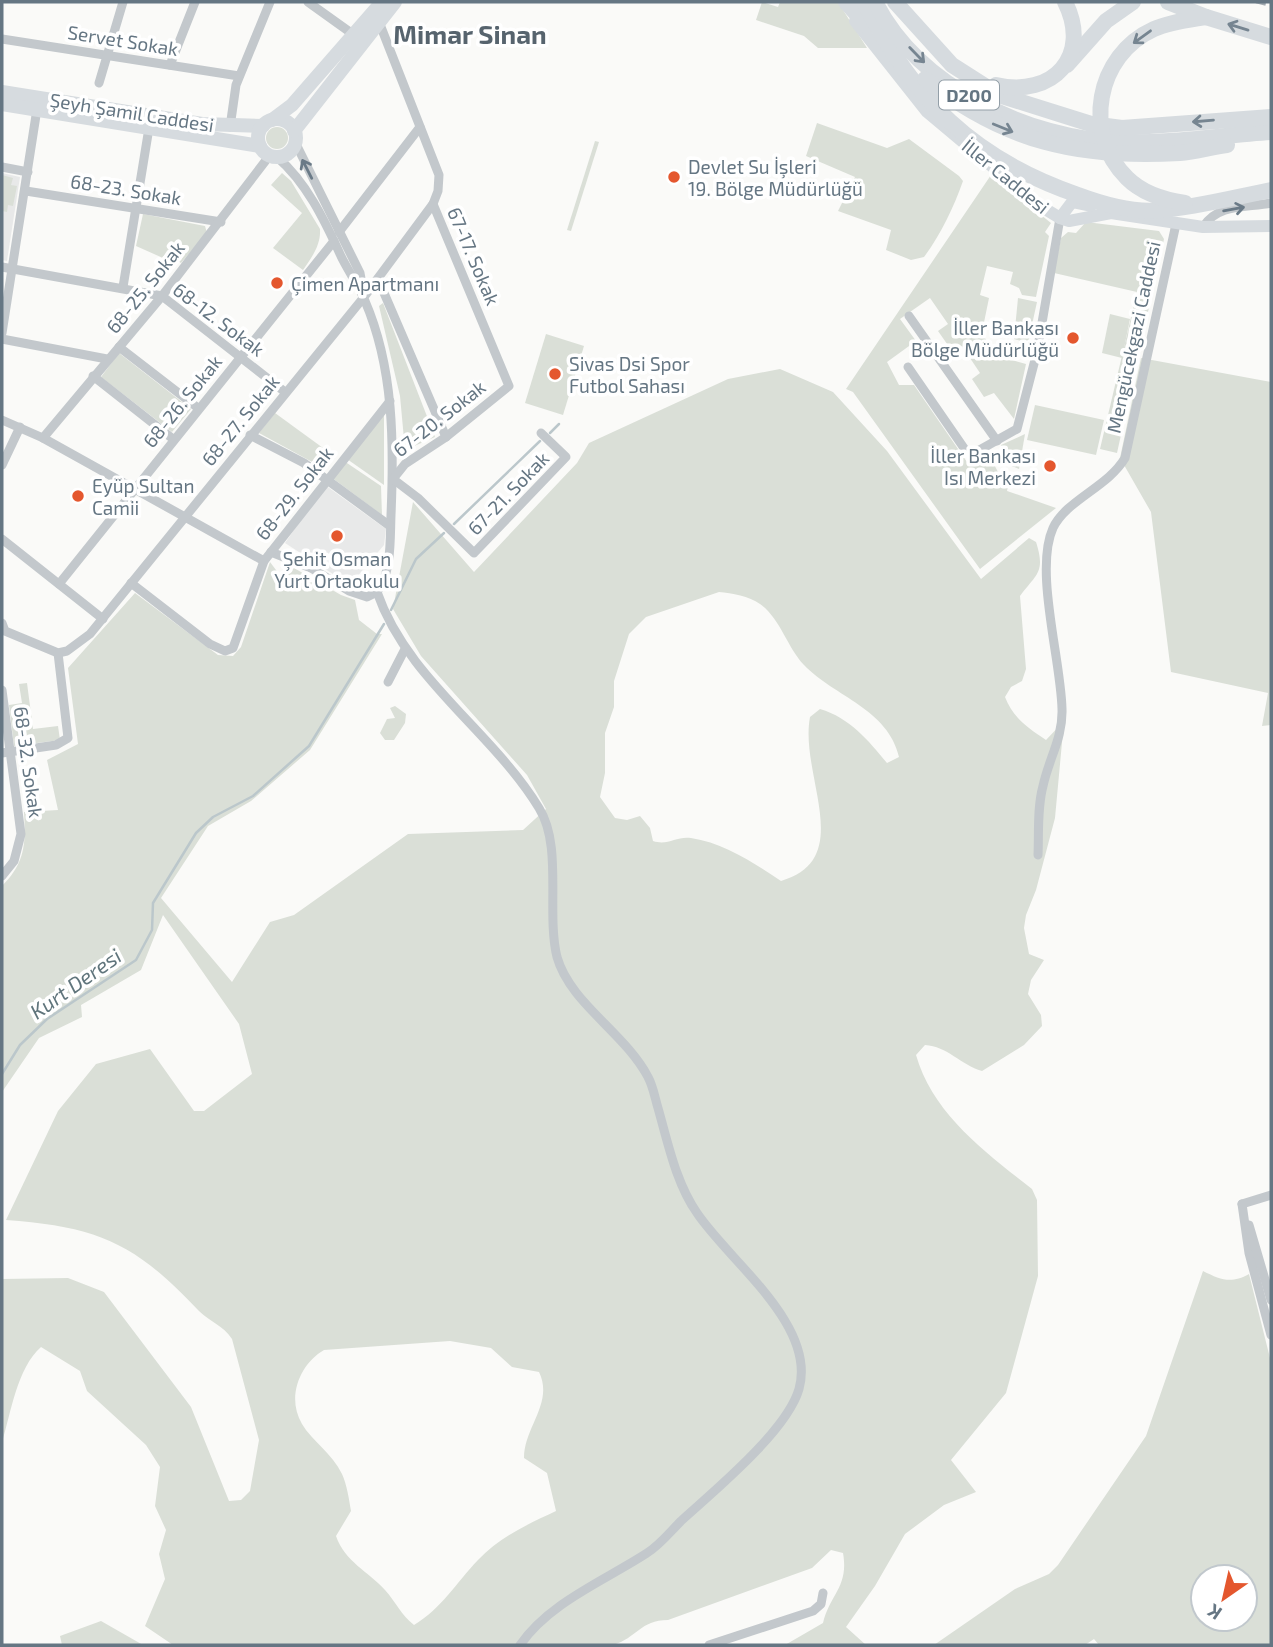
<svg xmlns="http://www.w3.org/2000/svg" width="1273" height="1647" viewBox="0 0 1273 1647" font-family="'Exo 2',sans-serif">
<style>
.built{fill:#e8e9e9}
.green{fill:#dadfd7;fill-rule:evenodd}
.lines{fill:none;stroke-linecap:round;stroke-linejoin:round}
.stream{stroke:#bbc7cb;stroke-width:2.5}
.street{stroke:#c3c8cc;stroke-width:9}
.secondary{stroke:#d6dbdf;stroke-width:12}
.primary{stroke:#d6dbdf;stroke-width:14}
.highway{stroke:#d6dbdf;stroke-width:16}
.rail{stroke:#a2aab0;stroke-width:2.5;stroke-dasharray:10 5;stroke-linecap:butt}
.oneway{stroke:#768591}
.oneway2{stroke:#6a7a87}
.poi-dot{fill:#e4572e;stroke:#fff;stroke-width:2.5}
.labels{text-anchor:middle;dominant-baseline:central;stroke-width:7;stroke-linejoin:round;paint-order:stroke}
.shield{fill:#fff;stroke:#939fa8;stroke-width:2}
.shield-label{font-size:18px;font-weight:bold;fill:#657683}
.street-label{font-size:19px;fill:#657683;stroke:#fff}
.poi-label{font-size:19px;fill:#657683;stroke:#fff;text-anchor:start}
.water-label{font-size:21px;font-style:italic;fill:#60757c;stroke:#fff}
.district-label{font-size:26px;font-weight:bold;fill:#57646e;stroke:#fff}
</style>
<rect width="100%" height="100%" fill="#fafaf8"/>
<g class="built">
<path d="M 2,173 L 20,177 L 7,261 L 2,260 Z"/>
<path d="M 325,485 L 386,529 L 384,545 L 350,585 L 285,543 Z"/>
</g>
<g class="green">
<path d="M 762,2 L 778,7 L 780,2 L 838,2 L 867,48 L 818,48 L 804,36 L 756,20 Z"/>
<path d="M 817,123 L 887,148 L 909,139 L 959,176 L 963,181 C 953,209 941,234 924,257 L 911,260 L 886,250 L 891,230 L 838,211 L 855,177 L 806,156 Z"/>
<circle cx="277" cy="138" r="11"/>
<path d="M 595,141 L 599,142 L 571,231 L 567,230 Z"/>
<path d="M 282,173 L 291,181 L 320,229 C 321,245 312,257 303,270 L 273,248 L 302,213 L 271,185 Z"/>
<path d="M 2,175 L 13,178 L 11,185 L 17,186 L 13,206 L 8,205 L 7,212 L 2,211 Z"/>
<path d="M 991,175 L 1051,223 L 1045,232 L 1049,236 L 1036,297 L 1022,295 L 1019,288 L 1010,284 L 1013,272 L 987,266 L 980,295 L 989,298 L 981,337 L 986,339 L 983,352 L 1026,364 L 1014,419 L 994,393 L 984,397 L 972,379 L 980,373 L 962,346 L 952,351 L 938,331 L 948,324 L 930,298 L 900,319 L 916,341 L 887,362 L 899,385 L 914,385 L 967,462 L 988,453 L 998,472 L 1009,481 L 1007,491 L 1056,508 L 980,569 L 853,392 L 846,389 Z"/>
<path d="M 143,214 L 205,226 L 207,233 L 181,263 L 167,253 L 163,258 L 136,246 Z"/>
<path d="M 1086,222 L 1159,231 L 1164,239 L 1117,453 L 1100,449 L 1137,292 L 1054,273 L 1061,238 L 1068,232 L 1076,233 Z"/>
<path d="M 1018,298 L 1037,302 L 1028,343 L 1014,339 Z"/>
<path d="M 383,303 L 435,437 L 405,450 L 400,396 L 379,306 Z"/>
<path d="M 1110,314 L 1130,319 L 1122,358 L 1102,353 Z"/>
<path d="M 546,334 L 584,346 L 563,415 L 525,403 Z"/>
<path d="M 119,353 L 191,409 L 172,432 L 101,377 Z"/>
<path d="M 1141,358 L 1271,382 L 1271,725 L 1262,726 L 1268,693 L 1171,672 L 1151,512 L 1120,458 Z"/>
<path d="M 780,369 L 833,392 L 887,451 L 981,579 L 1029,538 L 1036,542 C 1046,573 1036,574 1020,596 L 1026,669 L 1022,681 L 1011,687 L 1005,697 C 1013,718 1028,728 1046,740 L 1064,721 L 1055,818 L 1036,890 L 1026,915 L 1024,928 L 1029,954 L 1044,960 L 1031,980 L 1028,994 L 1041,1015 L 1042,1026 L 1024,1045 L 982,1071 C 961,1065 947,1046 925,1045 L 916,1055 C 933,1114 985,1152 1032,1189 L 1037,1200 L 1038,1276 L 1006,1393 L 951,1460 L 976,1492 L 944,1505 L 905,1534 L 875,1586 L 846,1627 L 866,1645 L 785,1645 L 823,1623 C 830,1594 849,1587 843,1553 L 831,1550 L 812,1568 L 668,1620 C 640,1620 637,1638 613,1645 L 173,1645 L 145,1626 L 165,1579 L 159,1554 L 166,1530 L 155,1506 L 160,1467 L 146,1445 L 87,1391 L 80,1371 L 41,1347 C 17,1368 11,1413 2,1442 L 2,1279 L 68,1278 L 104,1292 L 191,1407 L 229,1501 L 241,1500 L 250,1491 L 259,1440 L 232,1339 C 223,1325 210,1322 199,1311 C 135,1243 99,1227 6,1220 L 58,1111 L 96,1064 L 150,1049 L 194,1111 L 204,1111 L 252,1074 L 239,1024 L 163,915 L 141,970 L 81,1005 L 82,1017 L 39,1038 L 2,1092 L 2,886 C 25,863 26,844 24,812 L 58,810 L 47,760 L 78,744 L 68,668 L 135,593 L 218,655 L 233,656 L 241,647 L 270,562 L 282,578 L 294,568 L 341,595 L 355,600 L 359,620 L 377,634 L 382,634 L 310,750 L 251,801 L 208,826 L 161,898 L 232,982 L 270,922 L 294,915 L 408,834 L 523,830 L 546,809 L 527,775 L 421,656 L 393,609 L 413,502 L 474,572 L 577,463 L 589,443 L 728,379 ZM 719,592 C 732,593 749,596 760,604 C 780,618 787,647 804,665 C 835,697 888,709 899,757 L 887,763 C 868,740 850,718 820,709 L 810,717 C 799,775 857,859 781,881 C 754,863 724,843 691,838 C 676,836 668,846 653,841 L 650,828 L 640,816 L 627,820 L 615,818 L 600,797 L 605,773 L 605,733 L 614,707 L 614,681 L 629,634 L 646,617 ZM 450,1341 L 491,1348 L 512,1367 L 539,1372 C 554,1403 524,1427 524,1458 L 547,1473 L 556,1511 C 528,1524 500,1537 478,1560 C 456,1583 442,1608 414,1625 C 401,1615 396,1602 385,1590 C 368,1571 345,1562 336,1536 L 351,1511 C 349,1499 347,1485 342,1474 C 332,1453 312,1441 302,1424 C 286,1397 300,1364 324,1350 Z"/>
<path d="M 1035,405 L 1104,420 L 1096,455 L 1027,440 Z"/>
<path d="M 275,413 L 334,456 L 325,469 L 259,433 Z"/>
<path d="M 384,415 L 384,485 L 347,459 Z"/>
<path d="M 1025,434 L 1019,469 L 1007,464 L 1001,445 Z"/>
<path d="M 344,461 L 381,486 L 382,515 L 331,477 Z"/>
<path d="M 27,683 L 33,729 L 58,726 L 60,740 L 14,746 L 9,705 L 22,703 L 19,684 Z"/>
<path d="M 395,706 L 406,714 L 405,723 L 394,740 L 385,740 L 380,733 L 387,719 L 395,718 L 390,708 Z"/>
<path d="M 1203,1271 C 1221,1280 1231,1284 1249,1274 L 1271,1362 L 1271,1645 L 1099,1645 L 1094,1639 L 1085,1645 L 934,1645 L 1015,1589 L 1049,1574 L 1058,1565 L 1146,1436 ZM 1203,1577 L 1245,1577 L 1245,1619 L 1203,1619 Z"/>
<path d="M 101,1621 L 143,1645 L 62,1645 L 60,1636 Z"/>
</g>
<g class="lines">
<g class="stream">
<path d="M 550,433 L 559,424"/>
<path d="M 454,524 L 540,441"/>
<path d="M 391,610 L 416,559 L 444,533"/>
<path d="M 2,1074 L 20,1045 L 47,1019 L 136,960 L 152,930 L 153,903 L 196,833 L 213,817 L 253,796 L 309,746 L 384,624"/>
</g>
<g class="street">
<path d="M 308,2 L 354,35"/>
<path d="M 2,39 L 239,76"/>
<path d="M 170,65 L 195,2"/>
<path d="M 99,83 L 123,2"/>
<path d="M 230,127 L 236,85 L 270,2"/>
<path d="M 295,142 L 360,273 L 364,295"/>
<path d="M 277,157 C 306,182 324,219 340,254 C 347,270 359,285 365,301 C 394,368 394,444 391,515 C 390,538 392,573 377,592"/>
<path d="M 2,167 L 28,172"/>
<path d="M 26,191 L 221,222"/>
<path d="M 433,204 L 509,386 L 446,437 L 405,464 L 393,479 L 418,498 L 474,553 L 566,457 L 541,433"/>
<path d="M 1203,227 C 1218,203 1247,208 1271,203"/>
<path d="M 339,232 L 420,127"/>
<path d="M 2,267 L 162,296 L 285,392"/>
<path d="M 378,279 L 446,437"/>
<path d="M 123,287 L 149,128"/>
<path d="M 909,316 L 997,441"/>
<path d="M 2,333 L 37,109"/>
<path d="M 2,339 L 107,359"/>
<path d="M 119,347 L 198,408"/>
<path d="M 908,367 L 966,451 L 976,452 L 1017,429 L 1037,352 L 1060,218"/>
<path d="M 93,376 L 173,439"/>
<path d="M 2,420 L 43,438 L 264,561"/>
<path d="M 250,435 L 304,463 L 390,526"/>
<path d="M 43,438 L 162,296 L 270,155"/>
<path d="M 2,465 L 20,427"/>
<path d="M 2,539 L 103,619"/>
<path d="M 271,552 L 311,568 L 349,591 L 367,597 L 377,592"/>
<path d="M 131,583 L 210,644 L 225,651 L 233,648 L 264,561 L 390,401"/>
<path d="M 59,584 L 334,241"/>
<path d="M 377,592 C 407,679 492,731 539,808 C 563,846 546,912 557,957 C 570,1003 625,1033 648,1077 C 653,1086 655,1098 658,1108 C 668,1143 676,1183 697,1213 C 729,1261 817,1325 799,1389 C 787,1431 714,1491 681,1521 C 670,1532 660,1545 647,1553 C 604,1581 550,1602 520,1645"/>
<path d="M 2,623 L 5,631 L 58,653 L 67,651 L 90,634 L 364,297 L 433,204 L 438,191 L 439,175 L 379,22"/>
<path d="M 388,682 L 405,649"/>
<path d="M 2,690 L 21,834 L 14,861 L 2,876"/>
<path d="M 2,753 L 56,745 L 68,738 L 58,653"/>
<path d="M 1038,855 C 1039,833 1037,808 1043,786 C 1049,758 1063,738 1062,709 C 1061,660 1034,570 1053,528 C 1066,500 1108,487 1125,458 L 1176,224"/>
<path d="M 1242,1204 L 1249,1253 L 1271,1335"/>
<path d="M 1242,1204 L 1271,1195"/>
<path d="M 1249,1225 L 1271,1300"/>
<path d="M 709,1645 L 813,1611 L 821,1604 L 823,1593"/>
</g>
<g class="secondary">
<path d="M 855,21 L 927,112 L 1037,204 L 1060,218 L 1069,221 L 1111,213 L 1203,227 L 1271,226"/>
<path d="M 1060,218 L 1072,202 L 1091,206"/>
</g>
<g class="primary">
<path d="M 2,92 L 202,124 L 263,126"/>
<path d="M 2,104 L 260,146"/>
<circle cx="277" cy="138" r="19"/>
<path d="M 272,120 L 292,105 L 382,2"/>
<path d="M 294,131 L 395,2"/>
</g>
<g class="highway">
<path d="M 846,2 L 868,27"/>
<path d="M 864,2 C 914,100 973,159 1078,195 C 1102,204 1135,213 1161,210 C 1198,207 1235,197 1271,190"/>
<path d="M 875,2 C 919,88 1029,139 1121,142 C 1170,144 1222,135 1271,132"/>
<path d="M 895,2 L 952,65 L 999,95 L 1091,124 L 1122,128 L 1271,117"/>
<path d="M 1168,2 L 1206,17 L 1271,37"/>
<path d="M 1067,65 L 1106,21 L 1133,2"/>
<path d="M 925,79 C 1005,142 1079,159 1180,153 C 1196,152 1211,147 1227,145"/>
<path d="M 996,85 C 1053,98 1092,56 1065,2"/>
<path d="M 1185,203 C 1164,200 1142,193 1127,178 C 1082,134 1096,55 1154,29 C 1170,22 1188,20 1206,17"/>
</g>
<path class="rail" d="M 1256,2 L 1271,6"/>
</g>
<defs><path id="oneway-shaft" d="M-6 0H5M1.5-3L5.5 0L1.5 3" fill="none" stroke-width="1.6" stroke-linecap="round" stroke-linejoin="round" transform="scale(1.75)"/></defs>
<g class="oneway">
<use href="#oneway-shaft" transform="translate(1238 27) rotate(-163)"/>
<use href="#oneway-shaft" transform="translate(1142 37) rotate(144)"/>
<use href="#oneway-shaft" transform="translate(917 55) rotate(46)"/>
<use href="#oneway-shaft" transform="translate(1203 121) rotate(175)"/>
<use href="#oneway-shaft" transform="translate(1003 128) rotate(22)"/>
</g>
<g class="oneway2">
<use href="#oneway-shaft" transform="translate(307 169) rotate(-117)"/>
<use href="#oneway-shaft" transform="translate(1234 209) rotate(-10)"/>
</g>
<g class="poi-dot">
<circle cx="674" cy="177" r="7"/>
<circle cx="277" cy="283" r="7"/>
<circle cx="1073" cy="338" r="7"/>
<circle cx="555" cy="374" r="7"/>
<circle cx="1050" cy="466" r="7"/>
<circle cx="78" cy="496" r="7"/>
<circle cx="337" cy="536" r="7"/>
</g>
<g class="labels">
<rect class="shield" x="939" y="80.5" width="60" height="29" rx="5"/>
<g class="shield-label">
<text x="969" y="95">D200</text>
</g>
<g class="street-label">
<text transform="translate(123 40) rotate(9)">Servet Sokak</text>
<text transform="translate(132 112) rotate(9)">Şeyh Şamil Caddesi</text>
<text transform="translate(1006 176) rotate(39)">İller Caddesi</text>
<text transform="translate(126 189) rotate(9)">68-23. Sokak</text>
<text transform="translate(474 256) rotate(67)">67-17. Sokak</text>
<text transform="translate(145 287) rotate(-51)">68-25. Sokak</text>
<text transform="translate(219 319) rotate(37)">68-12. Sokak</text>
<text transform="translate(1133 337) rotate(-78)">Mengücekgazi Caddesi</text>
<text transform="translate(182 401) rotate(-51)">68-26. Sokak</text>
<text transform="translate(439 418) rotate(-38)">67-20. Sokak</text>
<text transform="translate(240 420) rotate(-51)">68-27. Sokak</text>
<text transform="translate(294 493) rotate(-52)">68-29. Sokak</text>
<text transform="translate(508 493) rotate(-46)">67-21. Sokak</text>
<text transform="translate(29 762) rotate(82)">68-32. Sokak</text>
</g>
<g class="poi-label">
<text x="688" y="166">Devlet Su İşleri<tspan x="688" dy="22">19. Bölge Müdürlüğü</tspan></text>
<text x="291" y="283">Çimen Apartmanı</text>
<text x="1059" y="327" text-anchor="end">İller Bankası<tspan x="1059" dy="22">Bölge Müdürlüğü</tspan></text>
<text x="569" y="363">Sivas Dsi Spor<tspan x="569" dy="22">Futbol Sahası</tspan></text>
<text x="1036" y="455" text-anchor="end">İller Bankası<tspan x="1036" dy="22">Isı Merkezi</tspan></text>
<text x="92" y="485">Eyüp Sultan<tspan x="92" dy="22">Camii</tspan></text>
<text x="337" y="558" text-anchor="middle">Şehit Osman<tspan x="337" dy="22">Yurt Ortaokulu</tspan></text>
</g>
<g class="water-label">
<text transform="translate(75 983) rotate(-35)">Kurt Deresi</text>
</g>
<g class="district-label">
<text x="470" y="33">Mimar Sinan</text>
</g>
</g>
<rect width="1273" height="1647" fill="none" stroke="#657683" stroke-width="7"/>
<g transform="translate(1224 1598) rotate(214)"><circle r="33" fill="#ffffff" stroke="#c1c8cd" stroke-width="2"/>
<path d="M0-5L12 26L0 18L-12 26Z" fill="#e4572e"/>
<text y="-10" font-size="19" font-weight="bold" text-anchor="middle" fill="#657683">K</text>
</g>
</svg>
